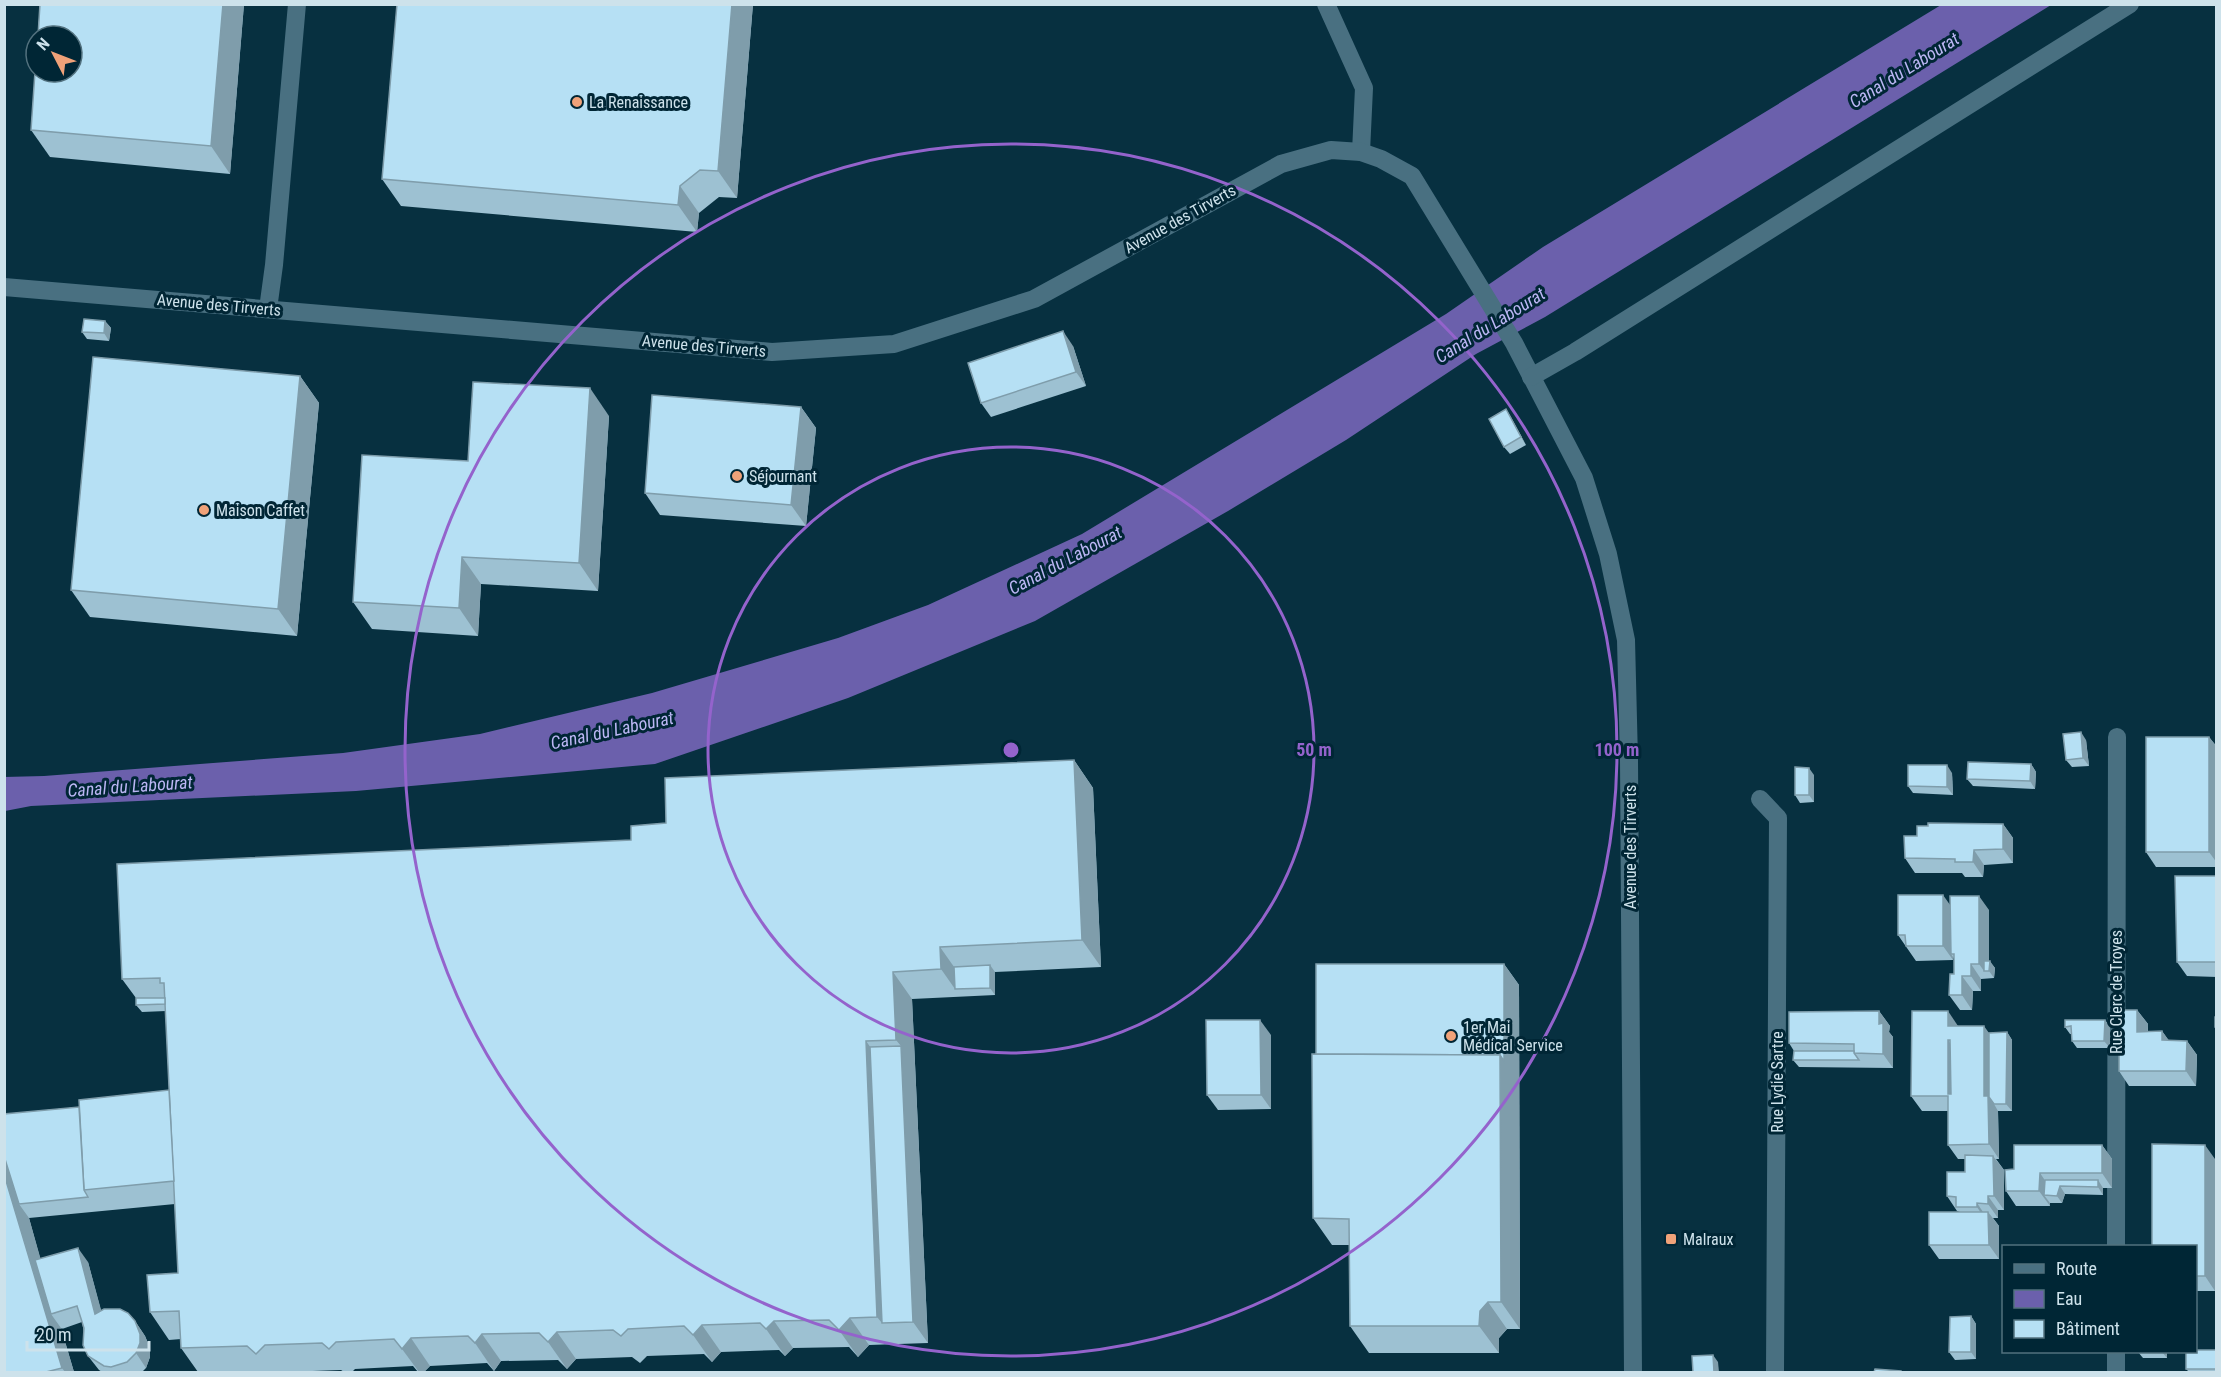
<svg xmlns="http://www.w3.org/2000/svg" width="2221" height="1377" viewBox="0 0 2221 1377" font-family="'Roboto Condensed',sans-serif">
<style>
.water{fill:#6b60ac}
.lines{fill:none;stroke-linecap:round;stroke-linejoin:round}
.minor{stroke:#497081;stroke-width:18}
.wall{fill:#9dc1d2}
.shaded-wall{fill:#7f9dab}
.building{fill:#b6e0f4;stroke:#7f9dab;stroke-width:1.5;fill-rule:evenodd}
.ring{fill:none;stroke:#9463cc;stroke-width:3}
.poi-dot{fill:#f0a279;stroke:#002635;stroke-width:2}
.labels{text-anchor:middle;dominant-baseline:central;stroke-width:6;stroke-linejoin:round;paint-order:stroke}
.poi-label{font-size:16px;fill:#cde2eb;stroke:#002635;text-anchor:start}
.street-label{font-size:16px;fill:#cde2eb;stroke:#002635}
.water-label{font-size:18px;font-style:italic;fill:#bbb6f4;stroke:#002635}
.centre{fill:#9463cc;stroke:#002635;stroke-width:3}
.ring-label{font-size:18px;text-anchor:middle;font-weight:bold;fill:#9463cc;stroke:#002635;stroke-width:6;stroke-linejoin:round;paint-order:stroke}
</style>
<rect width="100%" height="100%" fill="#073040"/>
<path class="water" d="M 1941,5 L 2051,5 L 1545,317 L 1476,354 L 1346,440 L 1228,511 L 1035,621 L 848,698 L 655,764 L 356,791 L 31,806 L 5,811 L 4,777 L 44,776 L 343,753 L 480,734 L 652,693 L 838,638 L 928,605 L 1082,534 L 1446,314 L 1543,247 Z"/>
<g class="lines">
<g class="minor">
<path d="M 1326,4 L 1364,88 L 1361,152"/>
<path d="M 4,287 L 772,352 L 894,344 L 1034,299 L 1281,164 L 1331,150 L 1361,152 L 1381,159 L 1412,176 L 1514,343 L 1584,478 L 1608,554 L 1626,640 L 1629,760 L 1633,1372"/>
<path d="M 268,309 L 274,265 L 297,4"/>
<path d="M 1531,377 L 1575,352 L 2130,4"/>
<path d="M 1760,799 L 1778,818 L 1775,1372"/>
<path d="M 2116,1246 L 2117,737"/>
<path d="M 2116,1372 L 2116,1352"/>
</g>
</g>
<g class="wall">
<path d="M 40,4 L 244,4 L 230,174 L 50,157 L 31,130 Z"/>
<path d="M 397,4 L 753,4 L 737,198 L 719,197 L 699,213 L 697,232 L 401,206 L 382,179 Z"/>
<path d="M 105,321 L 111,328 L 109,341 L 87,339 L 82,332 Z"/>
<path d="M 1073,346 L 1086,386 L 991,417 L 981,403 Z"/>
<path d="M 300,376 L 319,403 L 297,636 L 90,617 L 71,590 Z"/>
<path d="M 801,407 L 816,428 L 806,526 L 660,515 L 645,493 Z"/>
<path d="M 1506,409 L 1526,445 L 1510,454 L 1504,447 Z"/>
<path d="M 609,416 L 598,591 L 481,584 L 478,636 L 372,629 L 353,602 L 468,461 Z"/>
<path d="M 2209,737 L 2217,747 L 2217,867 L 2156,867 L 2146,852 Z"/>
<path d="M 2086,740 L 2089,766 L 2072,767 L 2066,760 Z"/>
<path d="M 1074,760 L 1093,788 L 1101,967 L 995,972 L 995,995 L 912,999 L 928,1343 L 869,1345 L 858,1357 L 849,1347 L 793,1348 L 785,1356 L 779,1350 L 721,1352 L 712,1362 L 704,1354 L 647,1356 L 640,1363 L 632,1357 L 576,1359 L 567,1369 L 558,1360 L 501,1361 L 494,1371 L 487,1363 L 430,1366 L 424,1372 L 418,1372 L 413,1366 L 355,1369 L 352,1372 L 344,1372 L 341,1370 L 284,1372 L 198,1372 L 181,1348 L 181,1339 L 169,1340 L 150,1312 L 178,1273 L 175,1204 L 29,1218 L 40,1258 L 88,1262 L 101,1311 L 135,1321 L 145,1336 L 150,1348 L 150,1357 L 146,1368 L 142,1372 L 102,1372 L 99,1370 L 88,1356 L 82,1322 L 62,1329 L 61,1328 L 74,1372 L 4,1372 L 4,1114 L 79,1107 L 169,1090 L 166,1011 L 142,1012 L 136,1005 L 136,998 L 122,979 L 631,840 L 666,823 Z"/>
<path d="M 2031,764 L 2036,772 L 2035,789 L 1973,786 L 1967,779 Z"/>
<path d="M 1952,773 L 1953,795 L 1913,793 L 1908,786 Z"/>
<path d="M 1814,775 L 1814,802 L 1800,803 L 1795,795 Z"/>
<path d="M 2003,824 L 2013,838 L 2013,863 L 1984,865 L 1983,877 L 1965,877 L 1962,873 L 1915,873 L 1905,858 L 1917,836 L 1928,826 Z"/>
<path d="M 2217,876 L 2217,977 L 2187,976 L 2177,962 Z"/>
<path d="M 1950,905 L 1989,910 L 1989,961 L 1995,968 L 1994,978 L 1981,979 L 1981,991 L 1973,991 L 1972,1010 L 1960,1010 L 1949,995 L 1954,974 L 1954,959 L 1953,957 L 1953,960 L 1916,961 L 1898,935 Z"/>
<path d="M 1504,964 L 1519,985 L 1520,1329 L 1507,1329 L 1499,1338 L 1499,1353 L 1369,1353 L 1350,1326 L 1349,1245 L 1332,1245 L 1313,1218 L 1316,1054 Z"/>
<path d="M 2137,1010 L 2148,1024 L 2148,1032 L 2162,1031 L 2169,1041 L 2187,1041 L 2197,1055 L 2196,1086 L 2129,1086 L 2119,1071 Z"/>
<path d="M 1879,1011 L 1890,1026 L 1889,1032 L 1893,1037 L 1893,1068 L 1799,1067 L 1793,1060 L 1794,1051 L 1789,1043 Z"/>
<path d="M 1912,1011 L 1958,1026 L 1989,1033 L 2007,1032 L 2012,1040 L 2012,1111 L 1998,1111 L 1999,1159 L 1996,1159 L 2004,1170 L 2004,1210 L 1998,1210 L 1998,1218 L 1993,1218 L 1999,1226 L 1999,1259 L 1939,1259 L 1929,1245 L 1960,1212 L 1957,1211 L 1947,1196 L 1965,1172 L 1965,1159 L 1958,1159 L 1948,1145 L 1948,1111 L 1922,1111 L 1911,1096 Z"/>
<path d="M 2105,1020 L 2110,1027 L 2110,1048 L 2077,1048 L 2072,1041 L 2072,1034 L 2070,1034 L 2065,1027 Z"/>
<path d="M 1271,1035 L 1271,1109 L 1218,1110 L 1207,1095 Z"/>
<path d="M 2102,1145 L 2112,1159 L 2112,1188 L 2103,1188 L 2103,1195 L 2065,1194 L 2062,1203 L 2050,1203 L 2050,1206 L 2016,1206 L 2006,1191 L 2014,1169 Z"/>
<path d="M 2215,1159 L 2215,1291 L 2196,1291 L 2196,1246 Z"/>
<path d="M 1971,1316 L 1976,1324 L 1976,1359 L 1955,1360 L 1949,1352 Z"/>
<path d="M 2217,1350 L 2217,1372 L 2189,1372 L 2186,1369 Z"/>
<path d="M 2138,1352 L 2167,1352 L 2167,1358 L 2143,1358 Z"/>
</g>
<g class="shaded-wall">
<path d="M 223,4 L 244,4 L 230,174 L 211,146 Z"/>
<path d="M 732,4 L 753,4 L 737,198 L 718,171 Z"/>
<path d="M 680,186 L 699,213 L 697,232 L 678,205 Z"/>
<path d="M 105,321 L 111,328 L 109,341 L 104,333 Z"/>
<path d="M 1063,331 L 1073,346 L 1086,386 L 1076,372 Z"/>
<path d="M 300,376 L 319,403 L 297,636 L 278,609 Z"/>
<path d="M 590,388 L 609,416 L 598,591 L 579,563 Z"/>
<path d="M 801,407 L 816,428 L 806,526 L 791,505 Z"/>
<path d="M 1506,409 L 1511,417 L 1526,445 L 1521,437 Z"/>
<path d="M 462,557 L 481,584 L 478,636 L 459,608 Z"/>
<path d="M 2081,732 L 2086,740 L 2089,766 L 2083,758 Z"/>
<path d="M 2209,737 L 2217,747 L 2217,863 L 2209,852 Z"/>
<path d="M 1074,760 L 1093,788 L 1101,967 L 1082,940 Z"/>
<path d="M 2031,764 L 2036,772 L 2035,789 L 2030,781 Z"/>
<path d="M 1947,765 L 1952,773 L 1953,795 L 1947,787 Z"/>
<path d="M 1809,768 L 1814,775 L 1814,802 L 1809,795 Z"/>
<path d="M 2003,824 L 2013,838 L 2013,863 L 2003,849 Z"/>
<path d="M 1974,850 L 1984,865 L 1983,877 L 1973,862 Z"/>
<path d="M 1943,895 L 1953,909 L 1951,954 L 1953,957 L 1953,960 L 1943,946 Z"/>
<path d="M 1979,896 L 1989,910 L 1989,965 L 1990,961 L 1995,968 L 1994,978 L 1989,971 L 1984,971 L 1979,964 Z"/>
<path d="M 940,947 L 959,974 L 955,989 L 941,969 Z"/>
<path d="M 1504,964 L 1519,985 L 1520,1329 L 1501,1302 L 1500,1055 Z"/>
<path d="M 1971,964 L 1981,979 L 1981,991 L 1971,976 Z"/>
<path d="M 990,965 L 995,972 L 995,995 L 990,988 Z"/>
<path d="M 893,972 L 912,999 L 928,1343 L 913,1322 L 901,1046 L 896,1040 Z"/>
<path d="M 1962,976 L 1973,991 L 1972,1010 L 1962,995 Z"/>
<path d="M 2137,1010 L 2148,1024 L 2147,1047 L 2137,1032 Z"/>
<path d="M 1879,1011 L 1890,1026 L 1889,1032 L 1893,1037 L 1893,1068 L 1883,1054 L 1879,1024 Z"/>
<path d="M 1948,1011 L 1958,1026 L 1948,1026 Z"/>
<path d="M 1260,1020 L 1271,1035 L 1271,1109 L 1261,1095 Z"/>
<path d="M 2105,1020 L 2110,1027 L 2110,1048 L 2104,1041 Z"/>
<path d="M 1984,1026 L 1994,1040 L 1994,1104 L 1998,1111 L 1999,1159 L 1989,1144 L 1984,1096 Z"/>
<path d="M 2162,1031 L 2173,1046 L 2162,1040 Z"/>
<path d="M 2007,1032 L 2012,1040 L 2012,1111 L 2006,1104 Z"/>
<path d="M 1948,1040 L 1958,1055 L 1958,1109 L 1948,1094 Z"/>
<path d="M 866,1041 L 885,1068 L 882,1323 L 877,1317 Z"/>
<path d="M 2187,1041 L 2197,1055 L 2196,1086 L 2186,1071 Z"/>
<path d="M 4,1137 L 19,1204 L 29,1218 L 56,1313 L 51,1314 L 61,1328 L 74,1372 L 65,1372 L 62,1368 L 4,1174 Z"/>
<path d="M 2102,1145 L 2112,1159 L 2112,1188 L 2102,1173 Z"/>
<path d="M 2205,1145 L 2215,1159 L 2215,1291 L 2205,1276 Z"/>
<path d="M 1993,1156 L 2004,1170 L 2004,1210 L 1994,1196 Z"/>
<path d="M 2040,1173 L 2050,1188 L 2044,1195 L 2050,1203 L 2050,1206 L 2039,1191 Z"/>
<path d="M 2098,1180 L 2103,1188 L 2103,1195 L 2098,1187 Z"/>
<path d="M 2060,1186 L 2065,1194 L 2062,1203 L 2057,1196 Z"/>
<path d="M 1988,1196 L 1998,1210 L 1998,1218 L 1988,1204 Z"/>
<path d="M 1977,1203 L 1987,1218 L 1987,1222 L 1977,1207 Z"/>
<path d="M 1988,1212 L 1999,1226 L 1999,1259 L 1989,1245 Z"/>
<path d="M 78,1248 L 88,1262 L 106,1328 L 95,1314 Z"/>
<path d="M 1488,1302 L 1507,1329 L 1499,1338 L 1499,1353 L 1479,1326 L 1480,1311 Z"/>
<path d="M 1971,1316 L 1976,1324 L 1976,1359 L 1971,1352 Z"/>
<path d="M 850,1318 L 869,1345 L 858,1357 L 839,1330 Z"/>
<path d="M 135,1321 L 145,1336 L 150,1348 L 150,1357 L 146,1368 L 136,1353 Z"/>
<path d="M 774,1321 L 793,1348 L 785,1356 L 766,1329 Z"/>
<path d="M 702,1325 L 721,1352 L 712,1362 L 693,1335 Z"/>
<path d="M 557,1332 L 576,1359 L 567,1369 L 548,1342 Z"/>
<path d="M 482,1334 L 501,1361 L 494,1371 L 475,1343 Z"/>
<path d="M 411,1338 L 430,1366 L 424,1372 L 419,1372 L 402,1349 Z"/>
<path d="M 2162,1352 L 2167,1352 L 2167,1358 Z"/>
<path d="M 1713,1355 L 1718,1362 L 1719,1372 L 1714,1372 Z"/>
</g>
<g class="building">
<path d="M 40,4 L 223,4 L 211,146 L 31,130 L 36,57 L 36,72 L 72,72 L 72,36 L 38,36 Z"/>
<path d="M 397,4 L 732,4 L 718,171 L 700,170 L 680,186 L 678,205 L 382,179 Z"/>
<path d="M 84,319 L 105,321 L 104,333 L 82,332 Z"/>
<path d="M 1063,331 L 1076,372 L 981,403 L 968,363 Z"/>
<path d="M 93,357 L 300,376 L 278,609 L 71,590 Z"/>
<path d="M 473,382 L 590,388 L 579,563 L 462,557 L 459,608 L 353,602 L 362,455 L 468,461 Z"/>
<path d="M 652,395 L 801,407 L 791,505 L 645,493 Z"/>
<path d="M 1506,409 L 1521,437 L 1504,447 L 1489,419 Z"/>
<path d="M 2081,732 L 2083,758 L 2066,760 L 2063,734 Z"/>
<rect x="2146" y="737" width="63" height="115"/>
<path d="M 1074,760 L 1082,940 L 940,947 L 941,969 L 893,972 L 896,1040 L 866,1041 L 877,1317 L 850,1318 L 839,1330 L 829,1320 L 774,1321 L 766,1329 L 760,1323 L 702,1325 L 693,1335 L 684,1326 L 628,1329 L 621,1336 L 613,1330 L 557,1332 L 548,1342 L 539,1333 L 482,1334 L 475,1343 L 468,1336 L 411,1338 L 402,1349 L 394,1339 L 336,1342 L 329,1349 L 322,1343 L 265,1345 L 256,1354 L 247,1346 L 181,1348 L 179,1311 L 150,1312 L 147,1275 L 178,1273 L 164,983 L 160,983 L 160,978 L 122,979 L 117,864 L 631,840 L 631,826 L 666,823 L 665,778 Z"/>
<path d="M 1968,762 L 2031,764 L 2030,781 L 1967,779 Z"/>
<path d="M 1908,765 L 1947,765 L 1947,787 L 1908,786 Z"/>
<path d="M 1795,767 L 1809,768 L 1809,795 L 1795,795 Z"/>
<path d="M 1928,823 L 2003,824 L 2003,849 L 1974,850 L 1973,862 L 1955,862 L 1955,859 L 1905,858 L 1904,836 L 1917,836 L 1917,826 L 1928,826 Z"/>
<path d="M 2175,876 L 2217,876 L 2217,962 L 2177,962 Z"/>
<path d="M 1898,895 L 1943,895 L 1943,946 L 1906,946 L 1905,935 L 1898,935 Z"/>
<path d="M 1950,896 L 1979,896 L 1979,964 L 1971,964 L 1971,976 L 1962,976 L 1962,995 L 1949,995 L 1950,974 L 1954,974 L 1954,954 L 1951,954 Z"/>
<path d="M 1984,961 L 1990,961 L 1989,971 L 1984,971 Z"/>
<path d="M 1316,964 L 1504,964 L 1504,1061 L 1500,1055 L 1316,1054 Z"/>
<path d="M 990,965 L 990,988 L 955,989 L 954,967 Z"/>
<path d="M 136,998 L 165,998 L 165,1004 L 136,1005 Z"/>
<path d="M 2119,1010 L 2137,1010 L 2137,1032 L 2162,1031 L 2162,1040 L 2187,1041 L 2186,1071 L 2119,1071 Z"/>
<path d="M 1879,1011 L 1879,1024 L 1883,1023 L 1883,1054 L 1854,1053 L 1854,1044 L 1789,1043 L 1789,1012 Z"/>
<path d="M 1912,1011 L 1948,1011 L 1948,1026 L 1984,1026 L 1984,1096 L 1988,1096 L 1989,1144 L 1948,1145 L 1948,1096 L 1911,1096 ZM 1948,1040 L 1950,1040 L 1951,1094 L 1948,1094 Z"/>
<rect x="2215" y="1017" width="2" height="10"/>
<path d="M 1206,1020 L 1260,1020 L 1261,1095 L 1207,1095 Z"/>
<path d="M 2065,1020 L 2105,1020 L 2104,1041 L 2072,1041 L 2071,1026 L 2065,1027 Z"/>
<path d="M 2007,1032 L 2006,1104 L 1994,1104 L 1989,1097 L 1989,1033 Z"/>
<path d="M 901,1046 L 913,1322 L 882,1323 L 870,1047 Z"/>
<path d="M 1794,1051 L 1854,1051 L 1854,1053 L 1859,1060 L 1793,1060 Z"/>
<path d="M 1312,1054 L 1500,1055 L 1501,1302 L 1488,1302 L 1480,1311 L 1479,1326 L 1350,1326 L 1349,1219 L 1313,1218 Z"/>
<path d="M 169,1090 L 174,1181 L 84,1190 L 79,1100 Z"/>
<path d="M 79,1107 L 84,1190 L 88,1197 L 19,1204 L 4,1156 L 4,1114 Z"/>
<path d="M 2152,1144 L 2205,1145 L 2205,1276 L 2196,1276 L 2196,1246 L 2152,1246 Z"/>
<path d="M 2014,1145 L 2102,1145 L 2102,1173 L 2040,1173 L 2039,1191 L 2006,1191 L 2005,1170 L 2014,1169 Z"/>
<path d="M 1965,1155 L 1993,1156 L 1994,1196 L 1988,1196 L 1988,1204 L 1977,1203 L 1977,1207 L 1956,1207 L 1956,1197 L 1947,1196 L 1947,1172 L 1965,1172 Z"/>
<path d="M 4,1174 L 62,1368 L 46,1372 L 4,1372 Z"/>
<path d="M 2045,1180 L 2098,1180 L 2098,1187 L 2060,1186 L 2057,1196 L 2044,1195 Z"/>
<path d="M 1929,1212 L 1988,1212 L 1989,1245 L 1929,1245 Z"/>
<path d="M 78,1248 L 95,1314 L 104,1309 L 120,1309 L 128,1313 L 135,1321 L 140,1334 L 140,1343 L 136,1353 L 127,1362 L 111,1367 L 104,1366 L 88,1356 L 83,1345 L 84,1328 L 77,1306 L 51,1314 L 35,1260 Z"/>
<path d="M 1971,1316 L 1971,1352 L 1949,1352 L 1950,1317 Z"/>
<path d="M 2196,1350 L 2217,1350 L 2217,1369 L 2186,1369 L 2186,1352 L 2196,1352 Z"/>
<path d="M 1713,1355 L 1714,1372 L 1693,1372 L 1692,1356 Z"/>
<path d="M 1875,1369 L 1901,1371 L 1901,1372 L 1874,1372 Z"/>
</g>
<g class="ring">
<circle cx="1011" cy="750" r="303"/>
<circle cx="1011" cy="750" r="606"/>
</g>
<g class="poi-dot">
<circle cx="577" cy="102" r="6"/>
<circle cx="737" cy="476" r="6"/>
<circle cx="204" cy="510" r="6"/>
<circle cx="1451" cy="1036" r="6"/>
<rect x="1665" y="1233" width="12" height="12" rx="3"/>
</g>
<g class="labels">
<g class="poi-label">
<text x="589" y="102">La Renaissance</text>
<text x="749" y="476">Séjournant</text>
<text x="216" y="510">Maison Caffet</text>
<text x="1463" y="1027">1er Mai<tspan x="1463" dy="18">Médical Service</tspan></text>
<text x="1683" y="1239">Malraux</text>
</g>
<g class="street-label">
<text transform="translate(1180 219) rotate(-29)">Avenue des Tirverts</text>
<text transform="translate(219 305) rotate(5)">Avenue des Tirverts</text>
<text transform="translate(704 346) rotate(5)">Avenue des Tirverts</text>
<text transform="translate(1630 847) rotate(-90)">Avenue des Tirverts</text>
<text transform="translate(2116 992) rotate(-90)">Rue Clerc de Troyes</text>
<text transform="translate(1777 1082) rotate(-90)">Rue Lydie Sartre</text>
</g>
<g class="water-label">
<text transform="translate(1904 70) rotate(-32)">Canal du Labourat</text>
<text transform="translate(1490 325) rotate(-32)">Canal du Labourat</text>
<text transform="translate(1065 560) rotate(-28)">Canal du Labourat</text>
<text transform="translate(612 730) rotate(-12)">Canal du Labourat</text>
<text transform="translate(130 786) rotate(-4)">Canal du Labourat</text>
</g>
</g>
<circle cx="1011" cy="750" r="9" class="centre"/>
<g class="ring-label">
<text x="1314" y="756">50 m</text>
<text x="1617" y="756">100 m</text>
</g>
<rect width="2221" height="1377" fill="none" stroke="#cde2eb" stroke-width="12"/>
<rect x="2002" y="1245" width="195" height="108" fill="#002635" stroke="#52717e" stroke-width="1.5"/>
<rect x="2014" y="1264" width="30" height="9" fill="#497081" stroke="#52717e" stroke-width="1.5"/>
<text x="2056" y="1275" font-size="18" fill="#cde2eb">Route</text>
<rect x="2014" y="1290" width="30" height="18" fill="#6b60ac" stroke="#52717e" stroke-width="1.5"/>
<text x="2056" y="1305" font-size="18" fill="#cde2eb">Eau</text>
<rect x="2014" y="1320" width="30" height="18" fill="#b6e0f4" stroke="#52717e" stroke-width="1.5"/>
<text x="2056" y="1335" font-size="18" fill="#cde2eb">Bâtiment</text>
<g transform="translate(54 54) rotate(312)"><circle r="28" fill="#002635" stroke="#52717e" stroke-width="1.5"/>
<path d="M0-4.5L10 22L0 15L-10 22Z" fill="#f0a279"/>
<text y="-9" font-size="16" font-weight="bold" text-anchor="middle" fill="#cde2eb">N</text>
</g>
<path d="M27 1341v9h122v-9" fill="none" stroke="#cde2eb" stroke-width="3"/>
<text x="36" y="1341" font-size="18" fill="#cde2eb" stroke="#002635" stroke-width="4.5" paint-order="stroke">20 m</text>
</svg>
